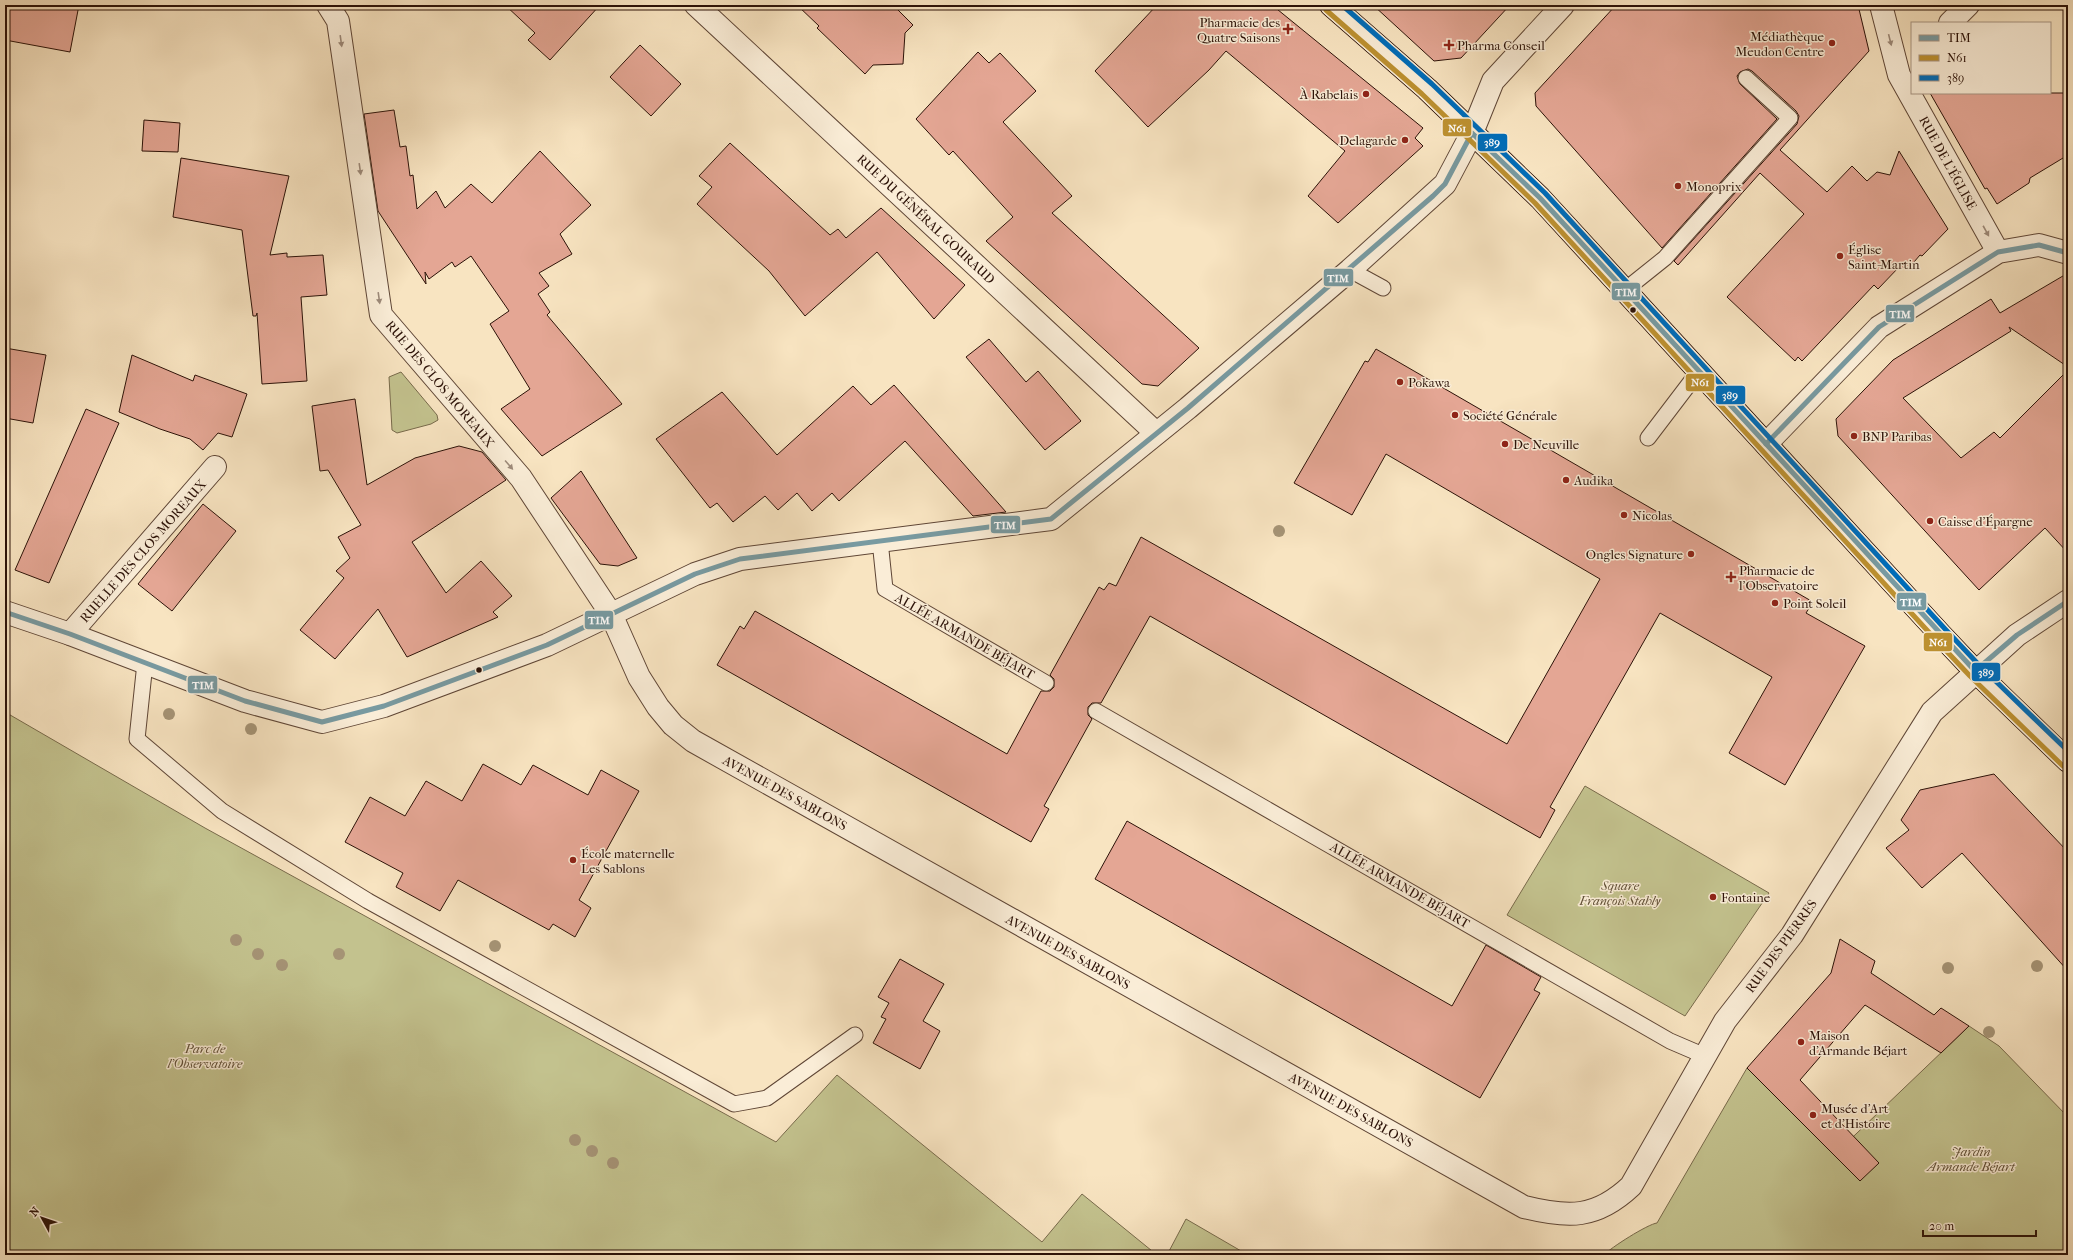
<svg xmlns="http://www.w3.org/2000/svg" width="2073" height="1260" viewBox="0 0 2073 1260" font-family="'IM FELL French Canon',serif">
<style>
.green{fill:#c3c28e;stroke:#786a4b}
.building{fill:#e4a694;stroke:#2c1208}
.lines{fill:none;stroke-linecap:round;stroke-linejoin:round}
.service-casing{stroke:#5f4636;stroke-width:17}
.minor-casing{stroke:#5f4636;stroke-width:24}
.secondary-casing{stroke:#2c1208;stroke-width:24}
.service{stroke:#faedd7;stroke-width:15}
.minor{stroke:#faedd7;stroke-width:22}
.secondary{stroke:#faedd7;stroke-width:22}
.bus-1-casing{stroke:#faedd7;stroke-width:8}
.bus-2-casing{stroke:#faedd7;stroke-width:8}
.bus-3-casing{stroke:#faedd7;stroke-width:8}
.bus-1{stroke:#789aa1;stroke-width:5}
.bus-2{stroke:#bc9030;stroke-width:5}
.bus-3{stroke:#006cb8;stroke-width:5}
.tree{fill:#a59375}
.oneway{fill:#9d8a7a}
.poi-dot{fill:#8f2418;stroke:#faedd7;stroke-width:1.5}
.bus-dot{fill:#2c1208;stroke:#faedd7;stroke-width:1.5}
.labels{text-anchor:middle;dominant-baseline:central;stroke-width:3;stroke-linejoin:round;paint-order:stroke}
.poi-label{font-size:13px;fill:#2c1208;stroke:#faedd7;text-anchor:start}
.street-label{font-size:13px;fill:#2c1208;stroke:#faedd7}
.park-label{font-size:13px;font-style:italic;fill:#615037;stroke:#faedd7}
.line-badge{stroke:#faedd7;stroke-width:1.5}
.badge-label{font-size:11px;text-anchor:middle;font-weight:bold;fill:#fff}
</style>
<rect width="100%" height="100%" fill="#f8e4c1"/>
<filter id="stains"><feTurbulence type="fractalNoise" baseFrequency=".005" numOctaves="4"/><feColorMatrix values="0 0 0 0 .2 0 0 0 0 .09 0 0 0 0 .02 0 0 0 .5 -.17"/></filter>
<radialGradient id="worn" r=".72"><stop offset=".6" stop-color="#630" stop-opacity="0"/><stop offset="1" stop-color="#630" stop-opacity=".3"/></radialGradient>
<g class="green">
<path d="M 401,372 L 437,415 L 438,420 L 431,424 L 397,433 L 392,430 L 389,377 Z"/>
<path d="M 5,712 L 205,828 L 776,1142 L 837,1075 L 1042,1242 L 1082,1194 L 1157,1255 L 5,1255 Z"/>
<path d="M 1585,786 L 1769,893 L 1685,1016 L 1507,915 Z"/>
<path d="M 1969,1026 L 1999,1046 L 2068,1117 L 2068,1255 L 1604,1255 C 1610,1248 1648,1224 1657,1223 L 1747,1068 L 1834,1155 Z"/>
<path d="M 1186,1219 L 1248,1255 L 1167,1255 Z"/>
</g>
<g class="building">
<path d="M 5,5 L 79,5 L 70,52 L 5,40 Z"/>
<path d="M 505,5 L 600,5 L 550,60 L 528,40 L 535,33 Z"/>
<path d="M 797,5 L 893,5 L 913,25 L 905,33 L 903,64 L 873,65 L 865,74 L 817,28 L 819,26 Z"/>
<path d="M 1157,5 L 1272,5 L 1423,128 L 1415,138 L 1423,146 L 1338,223 L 1308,196 L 1345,151 L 1226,51 L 1209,70 L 1148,127 L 1095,71 Z"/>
<path d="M 1373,5 L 1510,5 L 1461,58 L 1434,61 Z"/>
<path d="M 1616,5 L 1858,5 L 1869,51 L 1780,150 L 1827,192 L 1852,166 L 1867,181 L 1877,172 L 1890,175 L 1899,151 L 1948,229 L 1922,256 L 1920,255 L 1908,269 L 1905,266 L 1902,269 L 1900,266 L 1878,289 L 1874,285 L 1802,361 L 1798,357 L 1795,361 L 1727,297 L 1804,214 L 1760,173 L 1678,265 L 1674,261 L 1797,124 L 1799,116 L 1796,111 L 1752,71 L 1748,69 L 1740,72 L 1737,76 L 1740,84 L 1777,119 L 1662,248 L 1536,106 L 1535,93 Z"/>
<path d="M 640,45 L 681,84 L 651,116 L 610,77 Z"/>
<path d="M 978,52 L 989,63 L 1000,53 L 1036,91 L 1003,122 L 1072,196 L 1052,213 L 1199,348 L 1158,386 L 1142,384 L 986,241 L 1013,217 L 953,151 L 949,155 L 916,119 Z"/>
<path d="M 1930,93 L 2068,93 L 2068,155 L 2030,178 L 2029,183 L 1997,204 L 1987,188 L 1985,189 Z"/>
<path d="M 394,110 L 400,147 L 406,146 L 410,176 L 413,175 L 417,209 L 436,191 L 445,208 L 471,184 L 492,203 L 540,151 L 591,205 L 560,234 L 572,254 L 539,273 L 549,286 L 538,294 L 550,312 L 547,315 L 622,404 L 542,456 L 501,409 L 530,389 L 490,324 L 509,311 L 471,256 L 455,267 L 452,262 L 429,279 L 425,272 L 426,284 L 378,211 L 364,114 Z"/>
<path d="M 144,120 L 180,123 L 178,152 L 142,151 Z"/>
<path d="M 730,143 L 830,235 L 838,229 L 846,238 L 881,208 L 965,285 L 934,319 L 877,252 L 805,316 L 769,271 L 697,204 L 712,187 L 699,176 Z"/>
<path d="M 181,158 L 289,176 L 270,255 L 287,253 L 287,257 L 323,255 L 327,295 L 301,297 L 307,381 L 262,384 L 257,313 L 256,316 L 253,316 L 242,230 L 173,217 Z"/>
<path d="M 2068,273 L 2068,367 L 2009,327 L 2011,331 L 1903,398 L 1961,458 L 1994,432 L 2000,438 L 2068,370 L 2068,553 L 2045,528 L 1979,590 L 1838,436 L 1836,419 L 1893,360 L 1991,299 L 2000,313 Z"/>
<path d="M 989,339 L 1026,382 L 1038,371 L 1081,421 L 1045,450 L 966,357 Z"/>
<path d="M 5,348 L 46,355 L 33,423 L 5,418 Z"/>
<path d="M 1376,349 L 1813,602 L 1806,613 L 1865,646 L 1785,785 L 1729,753 L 1772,677 L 1660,613 L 1550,807 L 1555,810 L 1540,838 L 1150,616 L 1101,703 L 1092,703 L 1088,707 L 1088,715 L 1092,719 L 1044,806 L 1049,809 L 1031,842 L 717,665 L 740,626 L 744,629 L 755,611 L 1007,754 L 1041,691 L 1050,691 L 1054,687 L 1054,679 L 1050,675 L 1099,587 L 1104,590 L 1109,583 L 1116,586 L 1141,537 L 1507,744 L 1600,579 L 1386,454 L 1352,515 L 1294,483 L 1365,361 L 1368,362 Z"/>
<path d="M 132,355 L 193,381 L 195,375 L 247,394 L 232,437 L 218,433 L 203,450 L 190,439 L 160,429 L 119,412 Z"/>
<path d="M 894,385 L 1006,512 L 973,516 L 905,441 L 839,501 L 832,493 L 812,511 L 797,493 L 778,510 L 765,496 L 733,522 L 717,503 L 710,508 L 656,439 L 722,392 L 777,455 L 853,386 L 871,405 Z"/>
<path d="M 355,399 L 367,485 L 415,458 L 459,446 L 482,452 L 506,480 L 412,542 L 446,593 L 481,561 L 512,596 L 493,612 L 498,617 L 407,657 L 378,609 L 335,659 L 300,630 L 344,578 L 336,571 L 350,558 L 338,537 L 361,525 L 328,470 L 320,471 L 312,406 Z"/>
<path d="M 86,409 L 119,423 L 49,583 L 15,570 Z"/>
<path d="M 581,471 L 611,518 L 637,558 L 618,566 L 600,564 L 551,498 Z"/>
<path d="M 203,504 L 236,531 L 172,611 L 138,584 Z"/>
<path d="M 483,764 L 521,785 L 533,765 L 588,795 L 601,770 L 639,791 L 579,900 L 591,908 L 575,937 L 553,924 L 549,930 L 458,880 L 440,911 L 396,887 L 403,873 L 345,842 L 370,797 L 405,816 L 426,781 L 462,801 Z"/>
<path d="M 1994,774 L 2068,852 L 2068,971 L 1962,853 L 1922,888 L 1886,848 L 1909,830 L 1901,820 L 1920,790 Z"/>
<path d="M 1127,821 L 1452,1006 L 1486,945 L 1541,977 L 1534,990 L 1540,993 L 1480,1098 L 1095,879 Z"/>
<path d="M 1840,939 L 1875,961 L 1871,973 L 1934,1015 L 1941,1008 L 1969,1026 L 1941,1053 L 1865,1005 L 1800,1080 L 1879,1163 L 1860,1181 L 1747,1068 L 1831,973 Z"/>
<path d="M 900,959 L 944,984 L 923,1021 L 940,1031 L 920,1069 L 873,1043 L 886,1019 L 881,1017 L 889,1003 L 878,997 Z"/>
</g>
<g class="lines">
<defs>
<g id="service">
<path d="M 1350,270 L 1383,288"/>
<path d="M 1625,290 L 1665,258 L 1790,118 L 1746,78"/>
<path d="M 1648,438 L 1699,371"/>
<path d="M 880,541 L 885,589 L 1046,683"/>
<path d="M 145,663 L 137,739 L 222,811 L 368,901 L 734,1104 L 767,1098 L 855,1035"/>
<path d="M 1096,711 L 1670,1041 L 1705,1056"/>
</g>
<g id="minor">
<path d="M 328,5 L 338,21 L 381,315 L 521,478 L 611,614 L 639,677 L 658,707 L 673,725 L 693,741 L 1524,1207 C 1568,1218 1596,1219 1631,1186 L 1725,1021 L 1792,935 L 1932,712 L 2017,635 L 2068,601"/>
<path d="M 696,5 L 1156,433"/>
<path d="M 1881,5 L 1899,75 L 1998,252"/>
<path d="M 1950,23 L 1968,5"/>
<path d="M 1766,444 L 1879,327 L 1998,252 L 2039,245 L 2068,253"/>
<path d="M 5,612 L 70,634 L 245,701 L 322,722 L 384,706 L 547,645 L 695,574 L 740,559 L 1051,519 L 1188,408 L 1350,270 L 1445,184 L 1472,133 L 1493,81 L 1563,5"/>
<path d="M 70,634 L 215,467"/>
</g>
<path id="secondary" d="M 1331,5 L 1427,89 L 1540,198 L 1941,635 L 1975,671 L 2068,761"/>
</defs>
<use href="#service" class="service-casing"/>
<use href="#minor" class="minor-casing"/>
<use href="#secondary" class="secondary-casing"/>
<use href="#service" class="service"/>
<use href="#minor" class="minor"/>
<use href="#secondary" class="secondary"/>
<defs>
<g id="bus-1">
<path d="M 1766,444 L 1879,327 L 1998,252 L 2039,245 L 2068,253"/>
<path d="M 5,612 L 70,634 L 245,701 L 322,722 L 384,706 L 547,645 L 695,574 L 740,559 L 1051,519 L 1188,408 L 1433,196 L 1445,184 L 1472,133 L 1540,198 L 1975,671 L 2017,635 L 2068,601"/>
</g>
<path id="bus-2" d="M 1326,10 L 1422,94 L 1535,203 L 1936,640 L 1970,676 L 2063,766"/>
<path id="bus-3" d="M 1342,5 L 1432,84 L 1545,193 L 1946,630 L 1980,666 L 2068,751"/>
</defs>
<use href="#bus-1" class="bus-1-casing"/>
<use href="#bus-2" class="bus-2-casing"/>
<use href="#bus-3" class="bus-3-casing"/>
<use href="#bus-1" class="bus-1"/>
<use href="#bus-2" class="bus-2"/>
<use href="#bus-3" class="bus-3"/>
</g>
<g class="tree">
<circle cx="1279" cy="531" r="6"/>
<circle cx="169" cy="714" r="6"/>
<circle cx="251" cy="729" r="6"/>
<circle cx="236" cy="940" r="6"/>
<circle cx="495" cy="946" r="6"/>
<circle cx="258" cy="954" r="6"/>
<circle cx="339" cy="954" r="6"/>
<circle cx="282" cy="965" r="6"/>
<circle cx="2037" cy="966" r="6"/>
<circle cx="1948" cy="968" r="6"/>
<circle cx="1989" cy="1032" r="6"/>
<circle cx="575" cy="1140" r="6"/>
<circle cx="592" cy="1151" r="6"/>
<circle cx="613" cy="1163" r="6"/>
</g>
<defs><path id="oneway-solid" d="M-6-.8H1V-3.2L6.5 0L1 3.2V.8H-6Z"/></defs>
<g class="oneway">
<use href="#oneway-solid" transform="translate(1890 40) rotate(76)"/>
<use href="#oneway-solid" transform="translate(341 41) rotate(82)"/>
<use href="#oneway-solid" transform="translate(360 169) rotate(82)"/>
<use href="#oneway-solid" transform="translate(1986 231) rotate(61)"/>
<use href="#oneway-solid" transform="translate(379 298) rotate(82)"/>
<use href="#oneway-solid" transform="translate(509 465) rotate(49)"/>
</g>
<g class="poi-dot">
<path d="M1286 23h4v4h4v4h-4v4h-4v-4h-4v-4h4z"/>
<circle cx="1832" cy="43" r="4"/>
<path d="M1447 39h4v4h4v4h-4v4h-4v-4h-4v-4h4z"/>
<circle cx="1366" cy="94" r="4"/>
<circle cx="1405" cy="140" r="4"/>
<circle cx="1678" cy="186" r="4"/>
<circle cx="1840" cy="256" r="4"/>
<circle cx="1400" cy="382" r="4"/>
<circle cx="1455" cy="415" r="4"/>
<circle cx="1854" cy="436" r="4"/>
<circle cx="1505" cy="444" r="4"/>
<circle cx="1566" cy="480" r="4"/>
<circle cx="1624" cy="515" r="4"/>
<circle cx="1930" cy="521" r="4"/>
<circle cx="1691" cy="554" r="4"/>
<path d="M1729 571h4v4h4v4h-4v4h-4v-4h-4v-4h4z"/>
<circle cx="1775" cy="603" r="4"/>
<circle cx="573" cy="860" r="4"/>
<circle cx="1713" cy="897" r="4"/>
<circle cx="1801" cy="1042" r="4"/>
<circle cx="1813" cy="1115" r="4"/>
</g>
<g class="bus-dot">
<circle cx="1633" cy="310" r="3.5"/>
<circle cx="479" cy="670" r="3.5"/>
</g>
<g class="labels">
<g class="poi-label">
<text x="1280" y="22" text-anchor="end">Pharmacie des<tspan x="1280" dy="15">Quatre Saisons</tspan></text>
<text x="1824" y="36" text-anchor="end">Médiathèque<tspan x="1824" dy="15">Meudon Centre</tspan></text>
<text x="1457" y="45">Pharma Conseil</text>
<text x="1358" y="94" text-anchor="end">À Rabelais</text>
<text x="1397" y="140" text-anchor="end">Delagarde</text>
<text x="1686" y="186">Monoprix</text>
<text x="1848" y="249">Église<tspan x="1848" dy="15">Saint-Martin</tspan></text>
<text x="1408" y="382">Pokawa</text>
<text x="1463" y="415">Société Générale</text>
<text x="1862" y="436">BNP Paribas</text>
<text x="1513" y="444">De Neuville</text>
<text x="1574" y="480">Audika</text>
<text x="1632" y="515">Nicolas</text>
<text x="1938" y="521">Caisse d'Épargne</text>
<text x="1683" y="554" text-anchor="end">Ongles Signature</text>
<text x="1739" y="570">Pharmacie de<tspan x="1739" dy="15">l'Observatoire</tspan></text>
<text x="1783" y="603">Point Soleil</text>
<text x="581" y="853">École maternelle<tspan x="581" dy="15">Les Sablons</tspan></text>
<text x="1721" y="897">Fontaine</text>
<text x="1809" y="1035">Maison<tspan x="1809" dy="15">d'Armande Béjart</tspan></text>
<text x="1821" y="1108">Musée d'Art<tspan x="1821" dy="15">et d'Histoire</tspan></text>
</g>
<g class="street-label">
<text transform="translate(1948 163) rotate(61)">RUE DE L'ÉGLISE</text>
<text transform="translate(926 219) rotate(43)">RUE DU GÉNÉRAL GOURAUD</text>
<text transform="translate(440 384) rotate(50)">RUE DES CLOS MOREAUX</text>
<text transform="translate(143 551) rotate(-49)">RUELLE DES CLOS MOREAUX</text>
<text transform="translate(965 636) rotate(30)">ALLÉE ARMANDE BÉJART</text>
<text transform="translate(785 793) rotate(29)">AVENUE DES SABLONS</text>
<text transform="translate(1400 885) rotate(30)">ALLÉE ARMANDE BÉJART</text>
<text transform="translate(1781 946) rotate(-54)">RUE DES PIERRES</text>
<text transform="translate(1068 952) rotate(29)">AVENUE DES SABLONS</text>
<text transform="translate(1351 1110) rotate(29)">AVENUE DES SABLONS</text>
</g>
<g class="park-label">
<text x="1620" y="885">Square<tspan x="1620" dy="15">François Stahly</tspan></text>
<text x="205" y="1048">Parc de<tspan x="205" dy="15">l'Observatoire</tspan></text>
<text x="1971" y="1151">Jardin<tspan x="1971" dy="15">Armande Béjart</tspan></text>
</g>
</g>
<g class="line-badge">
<rect x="1442" y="118" width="30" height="19" rx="4" fill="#bc9030"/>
<rect x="1477" y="133" width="31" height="19" rx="4" fill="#006cb8"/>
<rect x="1323" y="268" width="31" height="19" rx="4" fill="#789aa1"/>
<rect x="1611" y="282" width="30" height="19" rx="4" fill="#789aa1"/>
<rect x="1885" y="304" width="30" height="19" rx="4" fill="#789aa1"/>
<rect x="1685" y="373" width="30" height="19" rx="4" fill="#bc9030"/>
<rect x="1715" y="385" width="31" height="20" rx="4" fill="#006cb8"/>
<rect x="990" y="515" width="31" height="19" rx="4" fill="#789aa1"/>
<rect x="1896" y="592" width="31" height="19" rx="4" fill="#789aa1"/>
<rect x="584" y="610" width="30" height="20" rx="4" fill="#789aa1"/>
<rect x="1923" y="632" width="30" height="20" rx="4" fill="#bc9030"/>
<rect x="1971" y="662" width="30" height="20" rx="4" fill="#006cb8"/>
<rect x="187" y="675" width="31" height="19" rx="4" fill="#789aa1"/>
</g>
<g class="badge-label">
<text x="1457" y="132">N61</text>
<text x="1492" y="146">389</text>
<text x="1338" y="282">TIM</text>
<text x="1626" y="296">TIM</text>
<text x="1900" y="318">TIM</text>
<text x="1700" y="386">N61</text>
<text x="1730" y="399">389</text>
<text x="1005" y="529">TIM</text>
<text x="1911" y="606">TIM</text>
<text x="599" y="624">TIM</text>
<text x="1938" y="646">N61</text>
<text x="1986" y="676">389</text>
<text x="203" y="689">TIM</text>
</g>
<rect width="2073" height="1260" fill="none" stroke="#f8e4c1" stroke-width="20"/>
<rect x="6" y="6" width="2061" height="1248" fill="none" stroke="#2c1208" stroke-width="2"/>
<rect x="10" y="10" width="2053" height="1240" fill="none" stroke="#2c1208"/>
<rect x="1911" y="22" width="140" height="72" fill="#faedd7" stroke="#a89584"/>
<rect x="1919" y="35" width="20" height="6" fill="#789aa1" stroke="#a89584"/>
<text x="1947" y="42" font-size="12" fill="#2c1208">TIM</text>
<rect x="1919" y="55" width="20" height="6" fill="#bc9030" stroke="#a89584"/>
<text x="1947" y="62" font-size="12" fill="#2c1208">N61</text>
<rect x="1919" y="75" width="20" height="6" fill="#006cb8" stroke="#a89584"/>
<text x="1947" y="82" font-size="12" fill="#2c1208">389</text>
<g transform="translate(42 1218) rotate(310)" stroke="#faedd7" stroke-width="3" paint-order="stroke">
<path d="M0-3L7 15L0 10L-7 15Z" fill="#2c1208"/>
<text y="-6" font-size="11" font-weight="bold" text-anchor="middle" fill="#2c1208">N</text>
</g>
<path d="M1923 1230v6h113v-6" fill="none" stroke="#2c1208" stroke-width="2"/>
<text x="1929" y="1230" font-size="12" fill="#2c1208" stroke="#faedd7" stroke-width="3" paint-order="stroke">20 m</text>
<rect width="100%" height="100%" filter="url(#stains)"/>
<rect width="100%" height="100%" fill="url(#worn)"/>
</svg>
